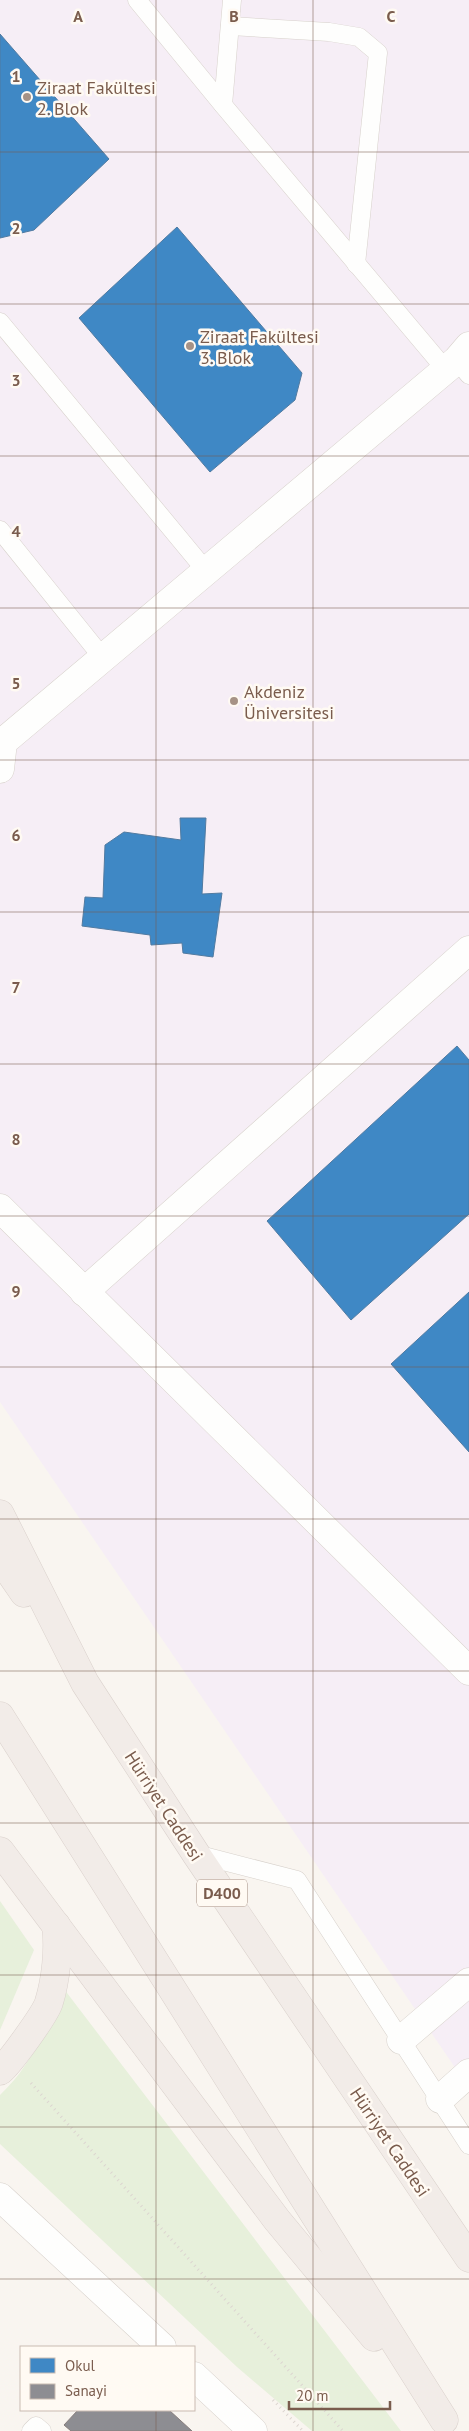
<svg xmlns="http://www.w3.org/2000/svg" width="469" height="2431" viewBox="0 0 469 2431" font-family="'PT Sans',sans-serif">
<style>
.education{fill:#f6eef6}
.green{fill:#e7f0db}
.schools{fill:#3f88c5;stroke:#517ba1}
.industry{fill:#8d8d92;stroke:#877e7d}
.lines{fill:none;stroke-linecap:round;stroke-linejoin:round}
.service-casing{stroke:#d7d1cb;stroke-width:19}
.minor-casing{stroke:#d7d1cb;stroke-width:29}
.tertiary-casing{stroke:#d7d1cb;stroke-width:29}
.trunk-casing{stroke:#dad1cc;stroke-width:29}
.path{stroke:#dcd5d0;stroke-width:3;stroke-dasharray:1 4;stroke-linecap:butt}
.service{stroke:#fefefd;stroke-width:18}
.minor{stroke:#fefefd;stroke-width:28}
.tertiary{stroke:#fefefd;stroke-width:28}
.trunk{stroke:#f2ece8;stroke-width:28}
.grid{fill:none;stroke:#7a5c4d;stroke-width:1;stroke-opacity:0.55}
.poi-dot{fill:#a69286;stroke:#fffaf3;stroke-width:2}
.labels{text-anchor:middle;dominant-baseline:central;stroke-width:5;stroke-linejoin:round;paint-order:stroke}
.shield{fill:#fffaf3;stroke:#a28b7f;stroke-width:1}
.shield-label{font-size:16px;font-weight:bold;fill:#7a5c4d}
.poi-label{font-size:18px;fill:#7a5c4d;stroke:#fffaf3;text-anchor:start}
.street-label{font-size:18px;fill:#7a5c4d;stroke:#fffaf3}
.grid-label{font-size:16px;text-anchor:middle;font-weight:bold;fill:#7a5c4d;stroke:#fffaf3;stroke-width:5;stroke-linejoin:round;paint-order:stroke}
</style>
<rect width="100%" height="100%" fill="#f9f5f0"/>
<path class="education" d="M 0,0 L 469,0 L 469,2088 L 0,1402 Z"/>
<g class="green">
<path d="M 0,1901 L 34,1950 L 0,2030 Z"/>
<path d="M 64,1989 L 401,2431 L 312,2431 L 237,2367 L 0,2144 L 0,2095 C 32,2065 46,2028 64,1989 Z"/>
</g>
<g class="schools">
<path d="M 0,34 L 109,159 L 34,230 L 0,238 Z"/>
<path d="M 177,227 L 302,373 L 295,400 L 210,472 L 79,318 Z"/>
<path d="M 180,818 L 206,818 L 202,894 L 222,893 L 213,957 L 183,953 L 182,943 L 151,945 L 150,935 L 82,926 L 85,897 L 103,898 L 105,845 L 124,832 L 181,840 Z"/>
<path d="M 457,1046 L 469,1060 L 469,1214 L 351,1320 L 267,1221 Z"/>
<path d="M 469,1292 L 469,1452 L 391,1364 Z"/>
</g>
<path class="industry" d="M 78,2410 L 169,2410 L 192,2431 L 71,2431 L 64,2425 Z"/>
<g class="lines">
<defs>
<g id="service">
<path d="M 137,0 L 223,105 L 446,370"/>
<path d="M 230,26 L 329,32 L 359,37 L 378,53 L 356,264"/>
<path d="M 223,105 L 232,0"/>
<path d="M 0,322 L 207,572"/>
<path d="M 457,360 L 469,375"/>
<path d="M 0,530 L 103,658"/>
<path d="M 196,1854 L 297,1880 L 469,2145"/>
<path d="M 31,2431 L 36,2426 L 42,2431"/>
</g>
<g id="minor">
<path d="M 0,769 L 3,742 L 457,360 L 469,346"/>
<path d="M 0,1208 L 469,1671"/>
<path d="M 84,1292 L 469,950"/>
<path d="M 401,2040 L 469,1982"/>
<path d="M 440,2099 L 469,2073"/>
</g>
<g id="tertiary">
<path d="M 0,2197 L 162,2347"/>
<path d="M 194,2376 L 253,2431"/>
</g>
<g id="trunk">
<path d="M 0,1514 L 85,1683 L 196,1854 L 469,2258"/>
<path d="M 0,1558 L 24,1593"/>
<path d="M 0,1716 L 444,2420"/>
<path d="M 0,1851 L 277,2220 L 374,2337"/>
<path d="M 0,2071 C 10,2063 46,2013 49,2002 C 56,1979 59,1949 56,1925"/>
</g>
</defs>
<use href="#service" class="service-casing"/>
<use href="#minor" class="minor-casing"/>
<use href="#tertiary" class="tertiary-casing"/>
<use href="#trunk" class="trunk-casing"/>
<g class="path">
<path d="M 31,2083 L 343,2431"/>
<path d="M 273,2400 L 303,2431"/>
</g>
<use href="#service" class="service"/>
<use href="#minor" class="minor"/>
<use href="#tertiary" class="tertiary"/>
<use href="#trunk" class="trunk"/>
</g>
<path class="grid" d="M 156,0 L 156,2347M 313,0 L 313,2431M 0,152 L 469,152M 0,304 L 469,304M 0,456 L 469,456M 0,608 L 469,608M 0,760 L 469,760M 0,912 L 469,912M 0,1064 L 469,1064M 0,1216 L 469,1216M 0,1367 L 469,1367M 0,1519 L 469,1519M 0,1671 L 469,1671M 0,1823 L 469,1823M 0,1975 L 469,1975M 0,2127 L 469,2127M 0,2279 L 469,2279M 156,2410 L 156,2431"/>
<g class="poi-dot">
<circle cx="27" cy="97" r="5"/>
<circle cx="190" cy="346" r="5"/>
<circle cx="234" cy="701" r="5"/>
</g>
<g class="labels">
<rect class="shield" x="197" y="1879.5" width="50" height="27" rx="4"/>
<g class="shield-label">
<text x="222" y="1893">D400</text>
</g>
<g class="poi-label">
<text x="37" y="87">Ziraat Fakültesi<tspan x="37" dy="21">2. Blok</tspan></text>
<text x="200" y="336">Ziraat Fakültesi<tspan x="200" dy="21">3. Blok</tspan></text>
<text x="244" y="691">Akdeniz<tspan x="244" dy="21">Üniversitesi</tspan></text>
</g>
<g class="street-label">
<text transform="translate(164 1806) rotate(57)">Hürriyet Caddesi</text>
<text transform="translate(390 2142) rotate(56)">Hürriyet Caddesi</text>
</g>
</g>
<g class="grid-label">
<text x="78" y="22">A</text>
<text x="234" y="22">B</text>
<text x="391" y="22">C</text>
<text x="16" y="82">1</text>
<text x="16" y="234">2</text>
<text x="16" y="386">3</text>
<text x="16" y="537">4</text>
<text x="16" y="689">5</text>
<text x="16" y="841">6</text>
<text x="16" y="993">7</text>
<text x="16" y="1145">8</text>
<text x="16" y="1297">9</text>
</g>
<rect x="20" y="2346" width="175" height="65" fill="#fffaf3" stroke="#cabbb1"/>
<rect x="30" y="2358" width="25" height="15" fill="#3f88c5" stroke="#cabbb1"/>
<text x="65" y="2371" font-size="15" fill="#7a5c4d">Okul</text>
<rect x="30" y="2384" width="25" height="15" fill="#8d8d92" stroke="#cabbb1"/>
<text x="65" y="2396" font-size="15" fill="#7a5c4d">Sanayi</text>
<path d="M289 2401v8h101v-8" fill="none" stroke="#7a5c4d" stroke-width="2.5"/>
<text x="296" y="2401" font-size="15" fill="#7a5c4d" stroke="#fffaf3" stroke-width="4" paint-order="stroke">20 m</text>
</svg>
